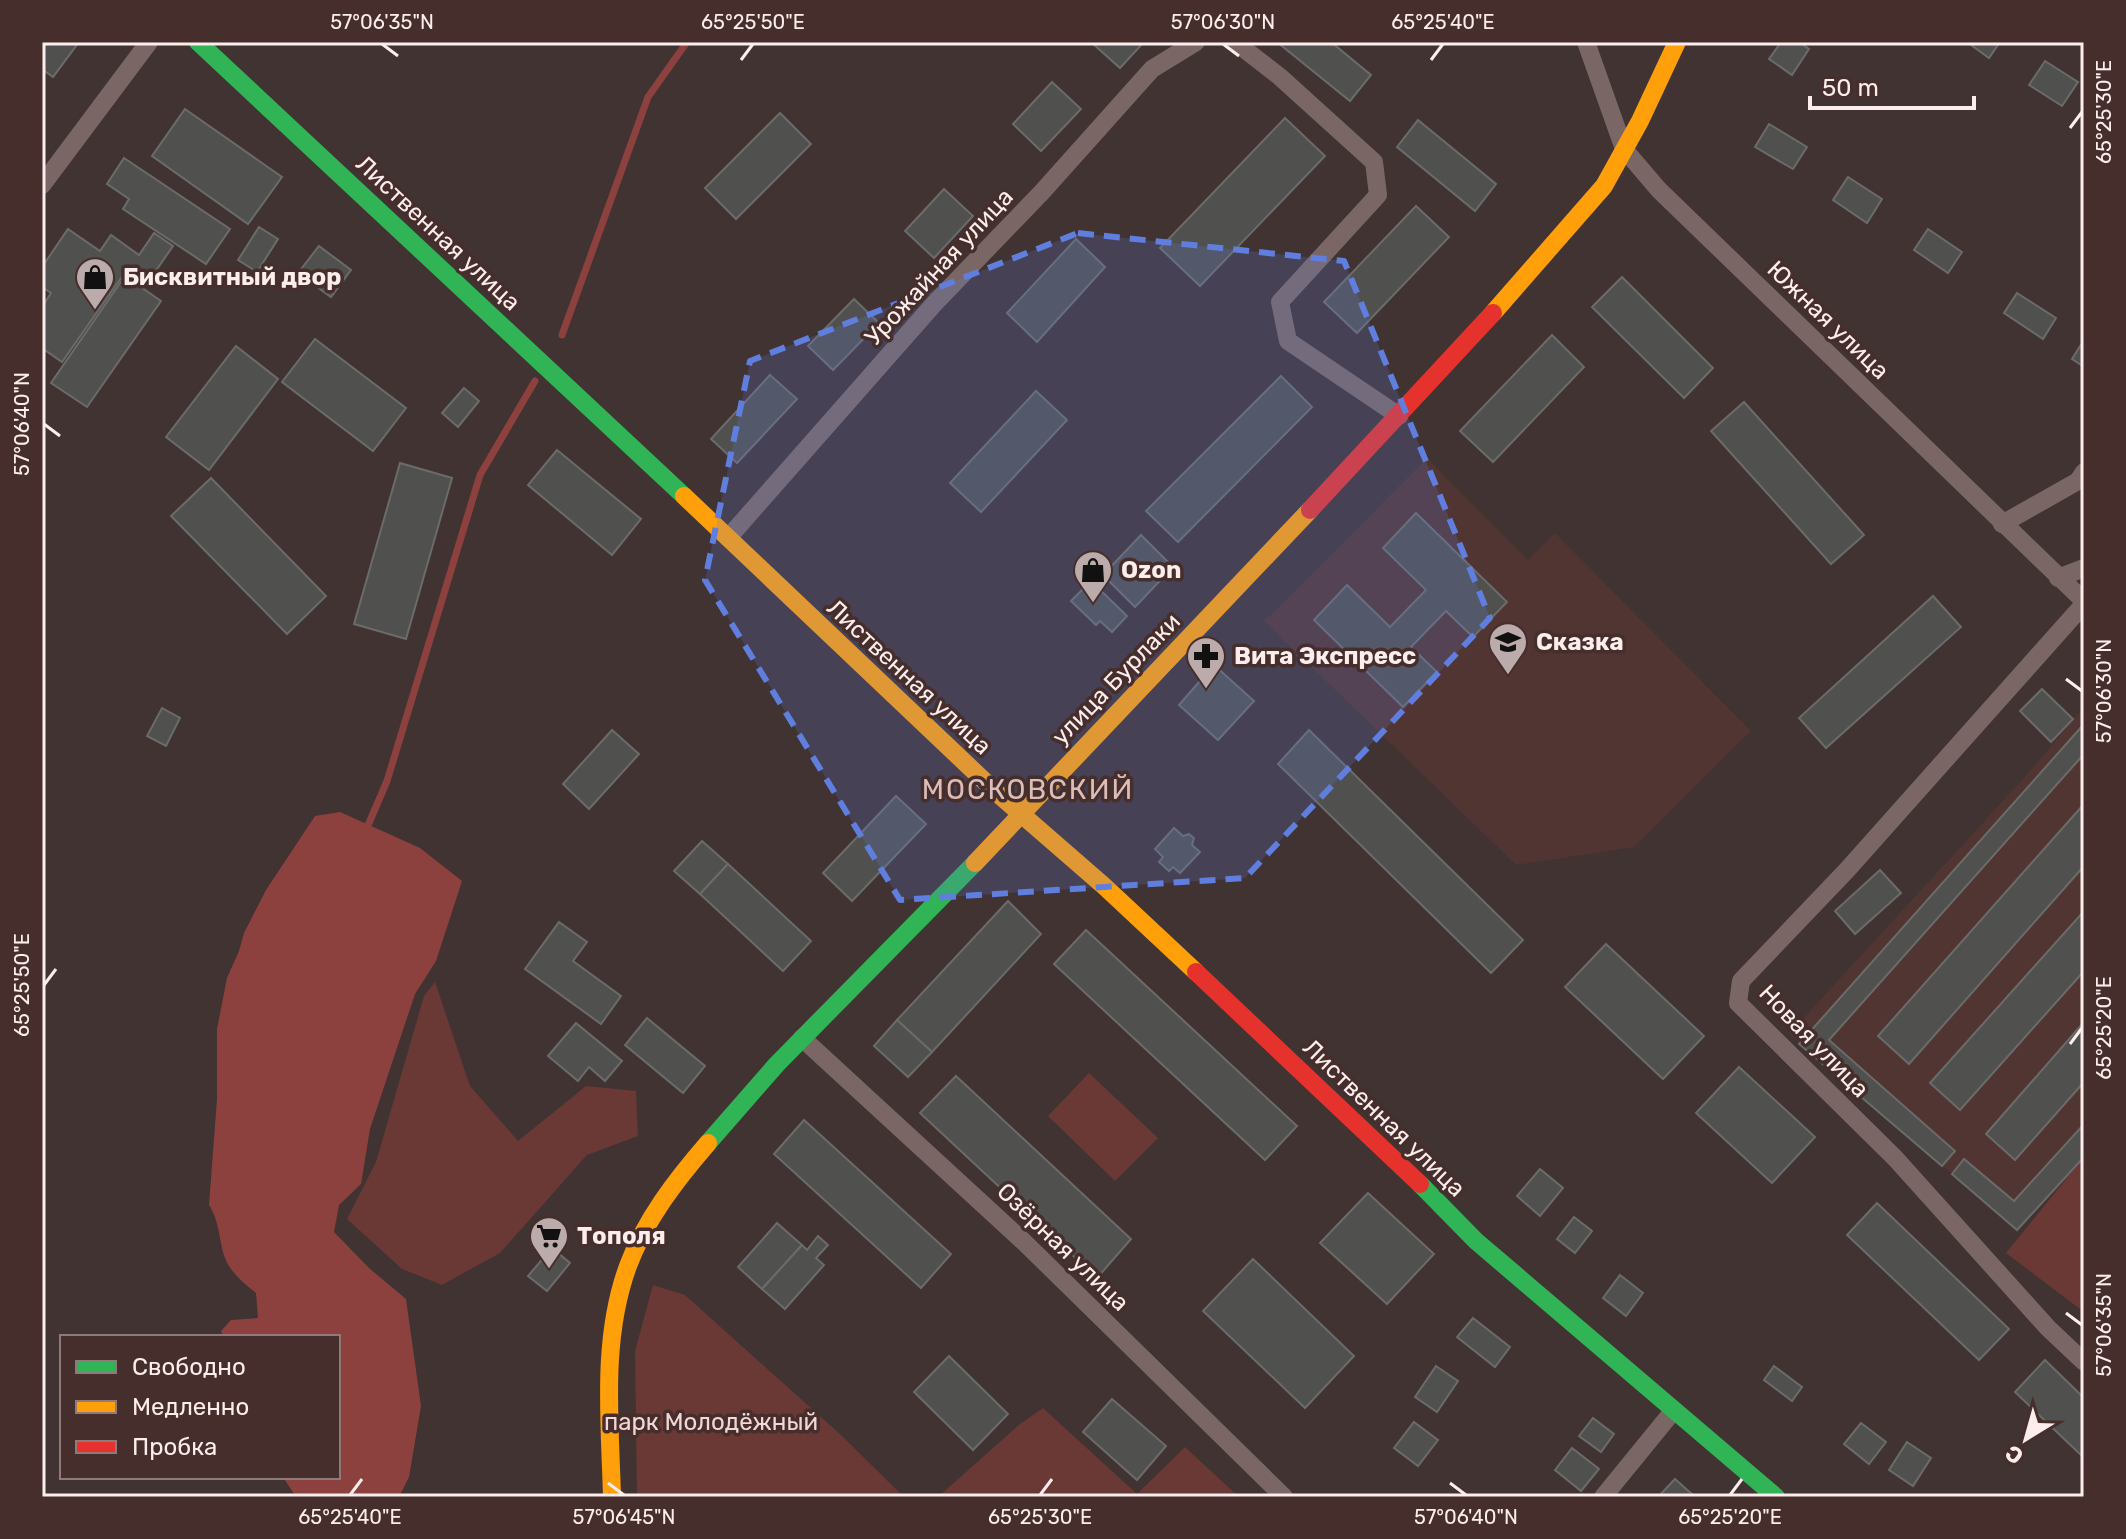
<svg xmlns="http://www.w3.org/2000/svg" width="2126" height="1539" viewBox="0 0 2126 1539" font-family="Rubik,sans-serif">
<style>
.built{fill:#513532}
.green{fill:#6a3835}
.water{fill:#8d413e}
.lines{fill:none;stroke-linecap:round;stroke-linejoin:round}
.stream{stroke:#8d413e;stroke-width:7}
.building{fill:#50504e;stroke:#6b6b6a;stroke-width:2}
.street{stroke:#7a6765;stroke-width:18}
.fast{stroke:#30b455;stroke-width:18}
.slow{stroke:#ff9f0a;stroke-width:18}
.jam{stroke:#e5322d;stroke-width:18}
.marked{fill:#607ede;fill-opacity:0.2;stroke:#607ede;stroke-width:6;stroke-dasharray:16 10;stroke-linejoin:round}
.ticks{fill:none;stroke:#fdedec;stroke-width:3}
.labels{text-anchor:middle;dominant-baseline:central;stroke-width:7;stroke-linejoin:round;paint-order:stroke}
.street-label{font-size:24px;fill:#fdedec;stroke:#462e2c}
.poi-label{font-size:24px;font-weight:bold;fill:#fdedec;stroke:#462e2c;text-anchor:start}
.park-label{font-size:24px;fill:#f1d8d6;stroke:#462e2c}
.quarter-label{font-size:28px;letter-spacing:2px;fill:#dbbdba;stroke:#462e2c}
.neatline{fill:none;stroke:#fdedec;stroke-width:3}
.ticks-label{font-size:20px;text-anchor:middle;fill:#fdedec}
</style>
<rect width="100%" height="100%" fill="#403332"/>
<g class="built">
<path d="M 1427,458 L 1528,560 L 1555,533 L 1751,731 L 1634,847 L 1516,865 L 1263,620 L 1271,615 Z"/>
<path d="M 2084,707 L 2084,1157 L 2017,1230 L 1789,1034 L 2022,780 Z"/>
</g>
<g class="green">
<path d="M 435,982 L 470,1086 L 518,1141 L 586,1086 L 636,1091 L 638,1136 L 587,1155 L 500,1253 L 442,1285 L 402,1269 L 347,1219 L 376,1162 L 424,996 Z"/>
<path d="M 1089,1073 L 1158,1138 L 1115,1181 L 1048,1116 Z"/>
<path d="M 2084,1157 L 2084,1312 L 2006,1253 Z"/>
<path d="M 653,1285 L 685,1295 L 841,1435 L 904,1497 L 637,1497 L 635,1351 Z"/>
<path d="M 1043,1408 L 1137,1494 L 1185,1447 L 1239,1497 L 938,1497 L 1020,1424 Z"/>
</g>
<path class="water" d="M 340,812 L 420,848 L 462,881 L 436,961 L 415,994 L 370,1129 L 361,1184 L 339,1205 L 334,1232 L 369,1268 L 406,1299 L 421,1406 L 409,1477 L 399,1497 L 296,1497 L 283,1477 L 338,1477 L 338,1337 L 223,1337 L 221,1331 L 231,1320 L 258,1318 L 256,1293 C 246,1285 236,1277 229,1266 C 218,1248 222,1225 209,1205 L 217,1099 L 217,1029 L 227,978 L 239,951 L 244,933 L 266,890 L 315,816 Z"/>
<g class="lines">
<g class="stream">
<path d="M 562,335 L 648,97 L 687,42"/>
<path d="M 366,830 L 387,781 L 480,475 L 535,381"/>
</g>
</g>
<g class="building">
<path d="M 48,42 L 79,42 L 53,77 L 42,69 L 42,50 Z"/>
<path d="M 1091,42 L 1144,42 L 1120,68 Z"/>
<path d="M 1277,42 L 1331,42 L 1371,75 L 1350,101 Z"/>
<path d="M 1781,42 L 1799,42 L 1809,49 L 1792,75 L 1769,59 Z"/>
<path d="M 1967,42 L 2000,42 L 1989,58 Z"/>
<path d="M 2045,61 L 2078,82 L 2062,106 L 2029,85 Z"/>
<path d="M 1052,82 L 1081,109 L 1041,151 L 1013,124 Z"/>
<path d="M 185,109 L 282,177 L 248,224 L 152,156 Z"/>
<path d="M 780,113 L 811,144 L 736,219 L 705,188 Z"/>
<path d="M 1285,118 L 1325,156 L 1200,286 L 1160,248 Z"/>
<path d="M 1418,120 L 1496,184 L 1475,211 L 1397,147 Z"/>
<path d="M 1769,124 L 1807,147 L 1793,169 L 1755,147 Z"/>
<path d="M 124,158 L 230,229 L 206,264 L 123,209 L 129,199 L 107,184 Z"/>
<path d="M 1848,177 L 1882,199 L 1867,223 L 1833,200 Z"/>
<path d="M 944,189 L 973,216 L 934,258 L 905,231 Z"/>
<path d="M 1416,206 L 1449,237 L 1357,333 L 1324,302 Z"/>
<path d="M 259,227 L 278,239 L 257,272 L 238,260 Z"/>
<path d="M 68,229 L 100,251 L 111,235 L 139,255 L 154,233 L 173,246 L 146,285 L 126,271 L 62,362 L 42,348 L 42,307 L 51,293 L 42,287 L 42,267 Z"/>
<path d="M 1928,229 L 1962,252 L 1948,273 L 1914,250 Z"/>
<path d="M 1076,239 L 1105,267 L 1037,342 L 1007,313 Z"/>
<path d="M 319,246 L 351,270 L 331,297 L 298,273 Z"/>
<path d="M 125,276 L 161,301 L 87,407 L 51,383 Z"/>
<path d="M 1622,277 L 1713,368 L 1684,398 L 1592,307 Z"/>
<path d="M 2017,293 L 2056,318 L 2043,339 L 2004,313 Z"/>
<path d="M 854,299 L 879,323 L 833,370 L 808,346 Z"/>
<path d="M 1552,335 L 1584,367 L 1493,462 L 1460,431 Z"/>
<path d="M 315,339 L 406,408 L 373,451 L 282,382 Z"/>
<path d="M 2084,340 L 2084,367 L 2072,359 Z"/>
<path d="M 236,346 L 278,379 L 209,470 L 166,437 Z"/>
<path d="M 770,375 L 797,399 L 737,463 L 711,439 Z"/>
<path d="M 1281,376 L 1312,407 L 1178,542 L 1146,511 Z"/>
<path d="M 464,388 L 479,401 L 458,427 L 442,413 Z"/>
<path d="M 1036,391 L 1067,420 L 981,512 L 950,483 Z"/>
<path d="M 1744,402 L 1864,535 L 1831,564 L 1711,431 Z"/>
<path d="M 557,450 L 641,519 L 612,555 L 528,485 Z"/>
<path d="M 400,463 L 452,478 L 406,639 L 354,624 Z"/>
<path d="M 211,478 L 326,596 L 287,634 L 171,516 Z"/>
<path d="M 1416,513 L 1507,602 L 1473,637 L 1446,611 L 1411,647 L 1437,672 L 1403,707 L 1314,620 L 1347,585 L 1390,627 L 1426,590 L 1383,548 Z"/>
<path d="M 1141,535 L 1173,567 L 1135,607 L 1103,575 Z"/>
<path d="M 1091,581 L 1127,616 L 1112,632 L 1100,621 L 1096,625 L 1071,601 Z"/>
<path d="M 1933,596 L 1961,627 L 1826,748 L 1799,718 Z"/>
<path d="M 1214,665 L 1254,701 L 1218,740 L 1179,705 Z"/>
<path d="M 2042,689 L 2073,719 L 2051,742 L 2020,711 Z"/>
<path d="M 162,708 L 180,718 L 166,746 L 147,736 Z"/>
<path d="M 2084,724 L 2084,754 L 1829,1040 L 1955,1151 L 1942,1166 L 1799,1044 Z"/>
<path d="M 612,730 L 639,754 L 589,809 L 563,784 Z"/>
<path d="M 1309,730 L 1523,940 L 1491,973 L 1278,764 Z"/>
<path d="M 896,796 L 926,824 L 852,901 L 823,873 Z"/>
<path d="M 2084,804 L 2084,866 L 1909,1064 L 1878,1036 Z"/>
<path d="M 1174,828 L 1183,836 L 1189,834 L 1194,838 L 1192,845 L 1200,852 L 1180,873 L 1173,867 L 1169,871 L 1159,862 L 1163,857 L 1155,849 Z"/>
<path d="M 702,841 L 728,864 L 700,894 L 674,871 Z"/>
<path d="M 728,864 L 811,941 L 783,971 L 700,894 Z"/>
<path d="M 1880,870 L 1901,893 L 1855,934 L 1835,911 Z"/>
<path d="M 1008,901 L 1041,934 L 932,1052 L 897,1020 Z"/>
<path d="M 2084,911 L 2084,971 L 1960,1110 L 1930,1083 Z"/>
<path d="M 559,922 L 587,942 L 573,961 L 621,996 L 601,1024 L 525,969 Z"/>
<path d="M 1086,930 L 1297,1126 L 1265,1160 L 1054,964 Z"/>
<path d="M 1606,944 L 1704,1036 L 1663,1079 L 1565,987 Z"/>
<path d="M 647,1018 L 705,1066 L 683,1093 L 625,1045 Z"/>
<path d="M 897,1020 L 932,1052 L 908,1077 L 874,1046 Z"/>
<path d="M 2084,1022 L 2084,1082 L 2015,1160 L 1986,1134 Z"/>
<path d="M 576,1023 L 622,1061 L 605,1081 L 589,1067 L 578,1081 L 548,1056 Z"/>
<path d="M 1739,1067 L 1815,1137 L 1772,1183 L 1696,1113 Z"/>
<path d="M 956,1076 L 1131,1239 L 1097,1278 L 920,1113 Z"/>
<path d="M 804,1120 L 951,1254 L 921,1288 L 774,1154 Z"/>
<path d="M 2084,1124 L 2084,1157 L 2017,1230 L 1952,1174 L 1964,1159 L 2014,1201 Z"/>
<path d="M 1540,1169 L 1563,1188 L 1540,1216 L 1517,1196 Z"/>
<path d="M 1368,1193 L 1434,1254 L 1387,1304 L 1320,1243 Z"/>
<path d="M 1877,1203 L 2009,1329 L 1979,1360 L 1847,1235 Z"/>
<path d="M 1574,1217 L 1592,1231 L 1575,1253 L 1557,1239 Z"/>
<path d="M 777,1223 L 802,1245 L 762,1289 L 738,1267 Z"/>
<path d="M 818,1236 L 828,1245 L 816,1258 L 824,1265 L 785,1309 L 762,1289 L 802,1245 L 807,1250 Z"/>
<path d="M 552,1248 L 570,1263 L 547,1291 L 528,1276 Z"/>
<path d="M 1253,1259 L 1354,1356 L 1305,1408 L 1203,1311 Z"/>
<path d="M 1620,1275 L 1643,1293 L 1626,1316 L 1603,1298 Z"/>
<path d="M 1473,1318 L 1510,1347 L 1495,1367 L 1457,1337 Z"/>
<path d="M 949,1356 L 1008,1414 L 973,1450 L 914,1392 Z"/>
<path d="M 2045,1360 L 2084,1398 L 2084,1458 L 2015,1392 Z"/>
<path d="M 1436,1366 L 1458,1381 L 1437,1412 L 1415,1397 Z"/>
<path d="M 1774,1366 L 1802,1387 L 1792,1401 L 1764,1380 Z"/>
<path d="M 1112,1399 L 1166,1446 L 1137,1480 L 1083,1432 Z"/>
<path d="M 1593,1418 L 1614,1434 L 1601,1452 L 1579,1436 Z"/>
<path d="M 1414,1422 L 1438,1440 L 1418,1466 L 1394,1448 Z"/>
<path d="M 1861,1423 L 1886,1442 L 1869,1464 L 1844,1444 Z"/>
<path d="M 1907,1442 L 1931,1458 L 1913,1486 L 1889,1470 Z"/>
<path d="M 1572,1448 L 1599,1469 L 1581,1491 L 1555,1470 Z"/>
<path d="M 1675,1479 L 1693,1495 L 1691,1497 L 1658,1497 Z"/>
</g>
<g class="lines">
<g class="street">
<path d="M 1235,42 L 1279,76 L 1374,162 L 1378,195 L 1280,302 L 1288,341 L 1399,416"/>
<path d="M 1586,42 L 1624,149 L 1659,190 L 2084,601"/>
<path d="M 42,185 L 149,42"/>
<path d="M 2002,524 L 2078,481 L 2084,472"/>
<path d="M 728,538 L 934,304 L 1042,192 L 1152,69 L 1196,42"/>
<path d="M 2058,578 L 2084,568"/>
<path d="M 2084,604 L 1847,870 L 1741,981 L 1738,1003 L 1895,1158 L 2048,1328 L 2084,1362"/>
<path d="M 802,1038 L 1024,1242 L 1284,1497"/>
<path d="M 1603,1497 L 1674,1410"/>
</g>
<g class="fast">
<path d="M 198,42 L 684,496"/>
<path d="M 708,1143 L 777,1064 L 975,863"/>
<path d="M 1420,1184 L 1476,1241 L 1776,1497"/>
</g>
<g class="slow">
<path d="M 1493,313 L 1604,186 L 1640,121 L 1677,42"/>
<path d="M 684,496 L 997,793 L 1104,886 L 1196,972"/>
<path d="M 975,863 L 1310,510"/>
<path d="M 612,1497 C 610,1421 601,1339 628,1266 C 645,1220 676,1180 708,1143"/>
</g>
<g class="jam">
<path d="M 1310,510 L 1493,313"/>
<path d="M 1196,972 L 1420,1184"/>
</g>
</g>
<path class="marked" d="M 1078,233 L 1344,261 L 1490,618 L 1245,878 L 900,900 L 705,580 L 750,361 Z"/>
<path class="ticks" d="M 382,44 L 398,56M 1223,44 L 1239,56M 741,60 L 753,44M 1431,60 L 1443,44M 2070,128 L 2082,112M 44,424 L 60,436M 2066,679 L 2082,691M 44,985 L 56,969M 2070,1044 L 2082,1028M 2066,1313 L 2082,1325M 608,1483 L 624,1495M 1450,1483 L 1466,1495M 350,1495 L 362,1479M 1040,1495 L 1052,1479M 1730,1495 L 1742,1479"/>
<defs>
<symbol id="shop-pin" viewBox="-11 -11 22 30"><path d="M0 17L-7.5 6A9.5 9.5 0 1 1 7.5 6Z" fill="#bbacab" stroke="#462e2c"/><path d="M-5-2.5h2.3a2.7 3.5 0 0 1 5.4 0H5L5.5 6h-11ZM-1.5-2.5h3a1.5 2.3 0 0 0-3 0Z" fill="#111"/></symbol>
<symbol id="school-pin" viewBox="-11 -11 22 30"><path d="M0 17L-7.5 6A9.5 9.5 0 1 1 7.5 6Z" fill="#bbacab" stroke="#462e2c"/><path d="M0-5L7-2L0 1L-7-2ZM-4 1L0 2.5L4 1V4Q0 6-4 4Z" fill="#111"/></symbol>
<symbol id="pharmacy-pin" viewBox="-11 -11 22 30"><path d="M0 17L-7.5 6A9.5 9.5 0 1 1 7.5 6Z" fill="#bbacab" stroke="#462e2c"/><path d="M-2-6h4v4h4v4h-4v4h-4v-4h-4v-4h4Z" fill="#111"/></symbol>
<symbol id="supermarket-pin" viewBox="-11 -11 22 30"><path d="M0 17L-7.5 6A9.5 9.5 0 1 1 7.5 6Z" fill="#bbacab" stroke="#462e2c"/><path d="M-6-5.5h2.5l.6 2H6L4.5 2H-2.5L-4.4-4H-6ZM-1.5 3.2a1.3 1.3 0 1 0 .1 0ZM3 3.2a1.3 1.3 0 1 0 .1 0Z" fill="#111"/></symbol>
</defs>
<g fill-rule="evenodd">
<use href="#shop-pin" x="73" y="255" width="44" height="60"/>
<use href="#shop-pin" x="1071" y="548" width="44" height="60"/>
<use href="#school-pin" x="1486" y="620" width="44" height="60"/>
<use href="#pharmacy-pin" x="1184" y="634" width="44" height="60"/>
<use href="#supermarket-pin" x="527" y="1214" width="44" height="60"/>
</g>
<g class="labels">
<g class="street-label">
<text transform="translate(438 233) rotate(43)">Лиственная улица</text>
<text transform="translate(939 267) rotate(-47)">Урожайная улица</text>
<text transform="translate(1828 320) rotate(44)">Южная улица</text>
<text transform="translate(909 677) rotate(43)">Лиственная улица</text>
<text transform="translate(1116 679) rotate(-46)">улица Бурлаки</text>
<text transform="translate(1814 1041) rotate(46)">Новая улица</text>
<text transform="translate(1384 1118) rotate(44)">Лиственная улица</text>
<text transform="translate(1063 1247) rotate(44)">Озёрная улица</text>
</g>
<g class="poi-label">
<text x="123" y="277">Бисквитный двор</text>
<text x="1121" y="570">Ozon</text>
<text x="1536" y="642">Сказка</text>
<text x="1234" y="656">Вита Экспресс</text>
<text x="577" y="1236">Тополя</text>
</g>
<g class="park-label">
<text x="711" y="1422">парк Молодёжный</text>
</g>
<g class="quarter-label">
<text x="1028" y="789">МОСКОВСКИЙ</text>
</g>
</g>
<rect width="2126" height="1539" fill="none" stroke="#462e2c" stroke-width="88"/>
<rect x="60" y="1335" width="280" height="144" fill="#462e2c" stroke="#8f7a79" stroke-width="2"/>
<rect x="76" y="1361" width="40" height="12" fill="#30b455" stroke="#8f7a79" stroke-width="2"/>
<text x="132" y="1375" font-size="24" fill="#fdedec">Свободно</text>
<rect x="76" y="1401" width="40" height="12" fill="#ff9f0a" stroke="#8f7a79" stroke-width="2"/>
<text x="132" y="1415" font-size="24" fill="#fdedec">Медленно</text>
<rect x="76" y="1441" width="40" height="12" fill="#e5322d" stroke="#8f7a79" stroke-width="2"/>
<text x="132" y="1455" font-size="24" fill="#fdedec">Пробка</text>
<g transform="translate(2026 1439) rotate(217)" stroke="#462e2c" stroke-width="6" paint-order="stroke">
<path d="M0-6L14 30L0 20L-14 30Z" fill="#fdedec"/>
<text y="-12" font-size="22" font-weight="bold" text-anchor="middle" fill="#fdedec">С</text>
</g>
<path d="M1810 96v12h164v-12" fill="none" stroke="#fdedec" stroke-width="4"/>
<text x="1822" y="96" font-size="24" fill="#fdedec" stroke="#462e2c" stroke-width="6" paint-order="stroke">50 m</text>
<rect x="44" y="44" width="2038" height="1451" class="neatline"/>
<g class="ticks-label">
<text x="382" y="29">57°06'35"N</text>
<text x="753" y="29">65°25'50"E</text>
<text x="1223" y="29">57°06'30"N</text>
<text x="1443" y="29">65°25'40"E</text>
<text transform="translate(2104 112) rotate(-90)" y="7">65°25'30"E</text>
<text transform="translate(22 424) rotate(-90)" y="7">57°06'40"N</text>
<text transform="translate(2104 691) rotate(-90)" y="7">57°06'30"N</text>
<text transform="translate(22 985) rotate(-90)" y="7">65°25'50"E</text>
<text transform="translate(2104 1028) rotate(-90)" y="7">65°25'20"E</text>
<text transform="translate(2104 1325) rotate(-90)" y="7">57°06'35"N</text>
<text x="350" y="1524">65°25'40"E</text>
<text x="624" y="1524">57°06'45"N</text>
<text x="1040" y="1524">65°25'30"E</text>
<text x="1466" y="1524">57°06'40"N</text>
<text x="1730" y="1524">65°25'20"E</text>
</g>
</svg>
